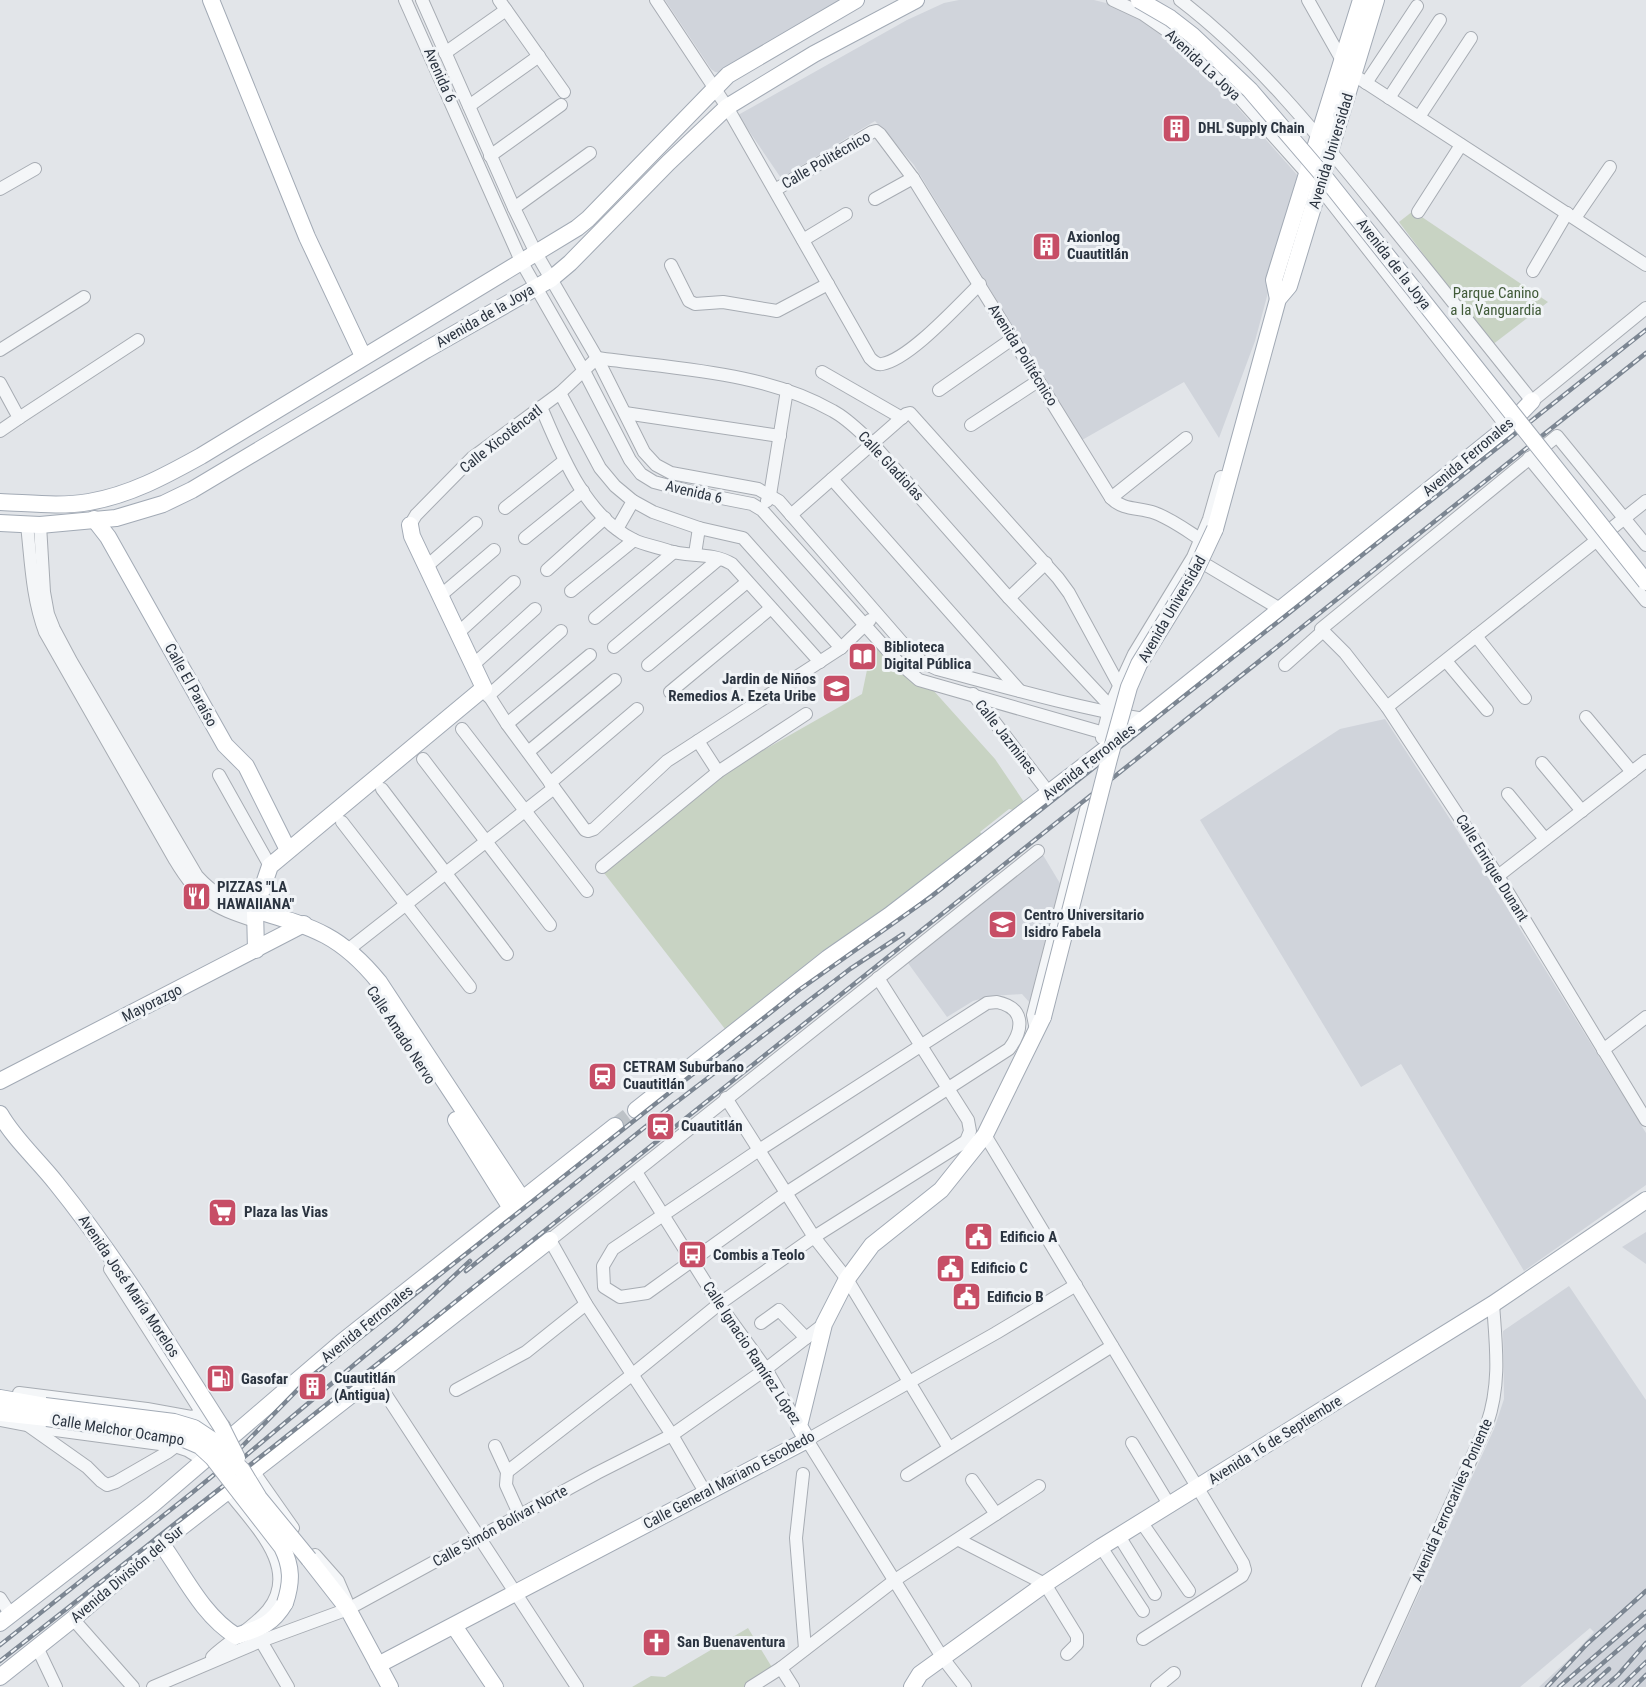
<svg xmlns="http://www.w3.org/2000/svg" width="1646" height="1687" viewBox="0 0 1646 1687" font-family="'Roboto Condensed',sans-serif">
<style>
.built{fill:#d0d4db}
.green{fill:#c8d3c3}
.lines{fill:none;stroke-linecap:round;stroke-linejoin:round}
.major-tunnel{stroke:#bdc2c7;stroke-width:16;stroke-dasharray:16 8;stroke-linecap:butt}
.minor-casing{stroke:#a7acb3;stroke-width:14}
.major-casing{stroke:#a2aab5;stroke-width:18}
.minor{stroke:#f4f6f8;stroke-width:12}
.major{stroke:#fff;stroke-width:16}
.rail-casing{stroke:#7c8692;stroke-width:4.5}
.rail{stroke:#f1f4f7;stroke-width:2;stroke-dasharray:7;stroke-linecap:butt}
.major-bridge-casing{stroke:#a2aab5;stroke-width:18;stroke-linecap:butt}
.major-bridge{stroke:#fff;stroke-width:16}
.labels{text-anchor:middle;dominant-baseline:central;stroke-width:6;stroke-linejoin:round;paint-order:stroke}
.street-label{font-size:15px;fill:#2b3440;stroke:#f1f4f7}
.poi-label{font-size:15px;font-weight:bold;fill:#2b3440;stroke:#f1f4f7;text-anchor:start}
.park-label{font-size:15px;fill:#415b39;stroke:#f1f4f7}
</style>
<rect width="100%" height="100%" fill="#e2e5e9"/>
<g class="built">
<path d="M 665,0 L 846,0 L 722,73 L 715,72 L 711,69 Z"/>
<path d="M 959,0 L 1094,0 L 1110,4 L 1148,23 L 1209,75 L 1299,177 L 1255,341 L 1219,438 L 1184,382 L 1082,440 L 914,165 L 875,121 L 781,178 L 738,115 L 907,20 L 944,3 Z"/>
<path d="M 1385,719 L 1498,893 L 1646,1133 L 1646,1185 L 1524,1271 L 1401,1064 L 1361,1087 L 1200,820 L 1340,729 Z"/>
<path d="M 1043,855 L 1061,885 L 1030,1003 L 1022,994 L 991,996 L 973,1001 L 947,1017 L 908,963 Z"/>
<path d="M 1646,1232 L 1646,1264 L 1622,1247 Z"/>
<path d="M 1569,1286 L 1646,1400 L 1646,1687 L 1539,1687 L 1569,1659 L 1594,1632 L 1590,1628 L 1520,1687 L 1376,1687 L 1494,1429 L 1504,1399 L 1503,1331 Z"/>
</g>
<g class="green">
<path d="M 1413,211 L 1548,302 L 1492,345 L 1399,222 Z"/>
<path d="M 873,641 L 933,690 L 995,759 L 1024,802 L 1013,810 L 1009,809 L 980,832 L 983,835 L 877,917 L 824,950 L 725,1029 L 604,873 L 732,768 L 862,694 Z"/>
<path d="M 748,1628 L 773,1669 L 745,1687 L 632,1687 L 651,1676 L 665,1677 Z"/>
</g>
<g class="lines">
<path class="major-tunnel" d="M 615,1126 L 636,1110"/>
<defs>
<g id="minor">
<path d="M 405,0 L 521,261 L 584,371 L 630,460 L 641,474 L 654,482 L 696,493 L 752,504 L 762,510 L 897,661 L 919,680 L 1104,733 L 1122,735"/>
<path d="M 422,0 L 514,208 L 536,253 L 597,358 L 644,452 L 656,465 L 671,473 L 758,489 L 779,501 L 913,655 L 924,663 L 937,669 C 1005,687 1074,707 1144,719"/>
<path d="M 499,0 L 564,92"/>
<path d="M 656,0 L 727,107 L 870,358 C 874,362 877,365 882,364 C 910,359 958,305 980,284"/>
<path d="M 1113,0 L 1143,14 L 1179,39 L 1237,95 L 1320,188 L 1507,427"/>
<path d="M 1180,0 C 1255,57 1318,135 1377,208 C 1429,272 1481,337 1532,401 L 1646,308"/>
<path d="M 1308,0 L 1343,62 L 1354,75 L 1646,265"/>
<path d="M 445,53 L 506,10"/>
<path d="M 1366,83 L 1417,6"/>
<path d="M 1389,98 L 1440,20"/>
<path d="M 469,106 L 539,56"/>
<path d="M 1419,117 L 1471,38"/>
<path d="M 490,156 L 561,105"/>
<path d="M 0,189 L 35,169"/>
<path d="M 775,190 L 872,132 L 876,131 L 880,134 L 913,178 L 1111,498 C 1124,511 1139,507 1155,513 C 1171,519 1186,530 1200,539"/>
<path d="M 875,199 L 913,178"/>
<path d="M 514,208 L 590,153"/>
<path d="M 1418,212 L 1461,145"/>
<path d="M 1575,218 L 1610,167"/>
<path d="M 803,240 L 846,214"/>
<path d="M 671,265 L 689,301 L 695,304 L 723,302 L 777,311 L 828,284"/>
<path d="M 1533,271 L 1567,213"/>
<path d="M 0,350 L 84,297"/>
<path d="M 822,372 L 902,418"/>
<path d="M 0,383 L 19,418 L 0,431"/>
<path d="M 939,390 L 1012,339"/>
<path d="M 560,393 L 600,468 L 615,486 L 633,501 L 653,512 L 699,528 L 743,538 L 841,648"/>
<path d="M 541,407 C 561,454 585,516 634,540 C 645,545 658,547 669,551 C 689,557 712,552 732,564 L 820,662"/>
<path d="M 625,413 L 780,436"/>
<path d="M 19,418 L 138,340"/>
<path d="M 971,425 L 1038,381"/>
<path d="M 1529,458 L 1646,601"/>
<path d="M 832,479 L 1020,691"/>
<path d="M 1111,498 L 1186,438"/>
<path d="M 767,501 L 770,495 L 787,390"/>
<path d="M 505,508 L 564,461"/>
<path d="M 791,515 L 906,414 L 910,413 L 1058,578 L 1069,593 L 1119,685"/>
<path d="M 27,525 C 31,560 32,598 45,632 L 175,860 C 199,900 212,907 255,921"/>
<path d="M 40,525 L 44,592 L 48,614 L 54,629 L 71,661 L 197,876 C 214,895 231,903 255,910"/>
<path d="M 410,525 L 416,515 L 472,458 L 560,393 L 597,358 C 675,369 763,371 833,411 C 848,419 860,432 872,443 L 1009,598 L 1110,706"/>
<path d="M 617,529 L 633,501"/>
<path d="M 525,538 L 583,491"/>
<path d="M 1646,545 L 1557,436 L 1321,629 L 1345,653 L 1387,707 L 1498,876 L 1646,1120"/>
<path d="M 695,554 L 699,528"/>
<path d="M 1208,566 L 1280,609"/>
<path d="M 426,567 L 476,523"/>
<path d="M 547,570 L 605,518"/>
<path d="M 571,591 L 634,540"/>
<path d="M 440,596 L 494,550"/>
<path d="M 1009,598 L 1046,563"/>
<path d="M 595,618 L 674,552"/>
<path d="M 458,633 L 514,582"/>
<path d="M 1476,636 L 1525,698"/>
<path d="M 614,647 L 719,559"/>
<path d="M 1446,661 L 1487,710"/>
<path d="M 473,665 L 535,609"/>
<path d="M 648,665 L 747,582"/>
<path d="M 1285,665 L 1322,632"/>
<path d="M 484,688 L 507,724 L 585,830 L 588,831 L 594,829 L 667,761 L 841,648 L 870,620"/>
<path d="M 670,692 L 771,608"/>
<path d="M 973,694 L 1049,793"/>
<path d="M 488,696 L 561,631"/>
<path d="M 1387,707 L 1646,501"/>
<path d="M 1586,717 L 1632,772"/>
<path d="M 507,724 L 590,655"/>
<path d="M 462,729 L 587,891"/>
<path d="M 1102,738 L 1110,706 L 1134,654 L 1193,557 L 1209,519 L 1221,477"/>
<path d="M 698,741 L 718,772"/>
<path d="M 528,752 L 615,680"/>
<path d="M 423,759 L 550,925"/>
<path d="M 1542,763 L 1582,811"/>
<path d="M 219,775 L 270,866"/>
<path d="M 550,783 L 637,709"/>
<path d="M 382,789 L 507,954"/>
<path d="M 1508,794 L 1545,839"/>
<path d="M 342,822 L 470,987"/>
<path d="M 602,867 L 718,772 L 806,714"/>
<path d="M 1498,876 L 1646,761"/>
<path d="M 349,949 L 554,788"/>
<path d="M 997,1002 C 1025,1008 1024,1029 1009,1049 L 786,1193 L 647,1293 L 620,1297 L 604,1287 L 603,1266 L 613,1249 L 759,1150 L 987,1003 Z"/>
<path d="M 1036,1030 L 1033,1015 L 1087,806"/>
<path d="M 1603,1050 L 1646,1017"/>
<path d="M 726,1098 L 814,1237 L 847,1279 L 949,1448"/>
<path d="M 985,1135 L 1243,1563 L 1245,1570 L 1242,1576 L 1143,1639"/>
<path d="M 636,1172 L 719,1304 L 766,1369 L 799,1426"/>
<path d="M 761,1323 L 779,1310 L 806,1338"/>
<path d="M 375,1378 L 577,1687"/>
<path d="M 456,1390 L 526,1352 L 586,1304"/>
<path d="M 19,1393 L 147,1409 L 191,1417 L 199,1415 L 200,1410 L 110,1269"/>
<path d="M 0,1420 L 48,1429 L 175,1446 L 187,1450 L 205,1461"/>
<path d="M 29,1426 L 87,1467 L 101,1481 L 107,1485 L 116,1482 L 168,1452 L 201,1427 L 203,1422 L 224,1426"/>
<path d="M 1132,1443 L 1170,1506"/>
<path d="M 495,1446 L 507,1472 L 506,1485 L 520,1516"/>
<path d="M 253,1471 L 293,1528"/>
<path d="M 507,1472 L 633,1374 L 719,1304 L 814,1237 L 966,1141 L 970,1131 L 968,1120 L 878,978"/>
<path d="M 803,1474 L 796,1538 L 805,1649"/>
<path d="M 907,1475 L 1112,1346"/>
<path d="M 972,1480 L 996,1514"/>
<path d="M 705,1492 L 672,1435 L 586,1304 L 550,1240 L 1038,851"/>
<path d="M 1142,1523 L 1189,1591"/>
<path d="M 1119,1536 L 1155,1594"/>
<path d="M 959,1540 L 1045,1584 L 1077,1636 L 1077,1644 L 1067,1654"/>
<path d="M 1101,1547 L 1143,1611"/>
<path d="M 315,1555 L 338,1581 L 347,1602"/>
<path d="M 0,1598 L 11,1615"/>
<path d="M 73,1619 L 133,1687"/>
<path d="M 261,1641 L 288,1687"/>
<path d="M 37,1647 L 56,1687"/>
<path d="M 212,1657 C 229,1641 253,1628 268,1610 C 302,1568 252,1523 228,1491"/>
<path d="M 781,1668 L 793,1687"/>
<path d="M 153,1687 L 261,1641 L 348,1609 L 597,1473 L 672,1435 L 766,1369 L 824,1324"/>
<path d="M 751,1687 L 781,1668 L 895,1580 L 1039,1486"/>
<path d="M 965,1687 L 942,1657 L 807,1440 L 996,1333 L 1076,1285"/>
<path d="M 1157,1687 L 1174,1673"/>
<path d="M 1368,1687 L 1487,1424 C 1501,1383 1496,1346 1493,1304"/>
</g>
<g id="major">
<path d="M 211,0 L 307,237 L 363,356"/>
<path d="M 1278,299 L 1274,280 L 1361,0"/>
<path d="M 0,502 C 29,503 60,507 89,502 C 130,495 165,476 201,456 L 577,228 L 588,219 L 728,75 L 856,0"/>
<path d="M 94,519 L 108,537 L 225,745 L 246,766 L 288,850"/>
<path d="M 0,523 L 40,525 L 116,518 L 163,504 L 192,490 L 426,350 L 551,279 L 570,263 L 668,163 L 727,107 L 814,54 L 916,0"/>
<path d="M 1215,529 L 1278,299 L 1289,286 L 1376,0"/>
<path d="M 255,910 C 312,927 340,934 379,982 L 522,1199"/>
<path d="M 256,950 L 255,910 L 270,866 L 484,688 L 412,536 L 410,525"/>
<path d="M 0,1081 L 304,924"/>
<path d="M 636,1110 L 828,958 L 890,915 L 1124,735 L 1507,427 L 1532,401"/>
<path d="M 0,1114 C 14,1139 38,1160 56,1183 C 85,1219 112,1257 138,1296"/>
<path d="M 456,1120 L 511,1208"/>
<path d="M 0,1398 L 45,1406"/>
<path d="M 0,1413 L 47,1418"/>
<path d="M 161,1543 C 184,1575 202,1615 236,1636 C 260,1628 272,1625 285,1603"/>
<path d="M 309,1559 L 348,1609 L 390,1687"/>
<path d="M 0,1623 L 152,1505 L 342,1342 L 615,1126"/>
<path d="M 454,1626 L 495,1687"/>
<path d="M 378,1665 L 807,1440 L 799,1426 L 824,1324 L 847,1279 L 872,1245 L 941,1190 L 985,1135 L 1043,1017"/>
<path d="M 0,1677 L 73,1619 L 161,1543 L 550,1240"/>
<path d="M 912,1687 L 920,1674 L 1045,1584 L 1101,1547 L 1493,1304 L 1646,1200"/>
</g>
</defs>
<use href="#minor" class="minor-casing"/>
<use href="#major" class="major-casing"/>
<use href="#minor" class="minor"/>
<use href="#major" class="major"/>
<defs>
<g id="rail">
<path d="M 466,1271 L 670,1107 L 850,969 L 903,934"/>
<path d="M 237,1463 L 399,1327 L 470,1261"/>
<path d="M 0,1645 L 193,1492 L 216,1473 L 308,1379 L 799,990 L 932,896 L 1646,330"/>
<path d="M 0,1661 L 273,1447 L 1646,353"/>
<path d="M 1547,1687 L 1587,1644 L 1646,1591"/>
<path d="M 1559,1687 L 1646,1612"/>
<path d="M 1575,1687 L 1646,1626"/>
<path d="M 1589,1687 L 1609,1669"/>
<path d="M 1604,1687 L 1618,1675 L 1646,1643"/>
<path d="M 1620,1687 L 1646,1662"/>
<path d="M 1634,1687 L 1646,1675"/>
</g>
</defs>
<use href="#rail" class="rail-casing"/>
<use href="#rail" class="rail"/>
<defs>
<g id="major-bridge">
<path d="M 1139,0 L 1170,18 L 1192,35 L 1250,90 L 1327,180 L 1646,582"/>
<path d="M 1043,1017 L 1109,759 L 1129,687 L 1139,664 L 1193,576 L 1215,529"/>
<path d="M 138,1296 L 221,1426 L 237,1458"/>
<path d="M 45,1406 L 174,1422 L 194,1428 L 212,1440 L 242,1470 L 259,1498 L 309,1559"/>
<path d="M 47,1418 L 179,1437 L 200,1446 L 213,1458 L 282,1547 C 292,1567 292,1582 285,1603"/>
</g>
</defs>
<use href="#major-bridge" class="major-bridge-casing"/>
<use href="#major-bridge" class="major-bridge"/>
</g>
<defs>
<symbol id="building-square" viewBox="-11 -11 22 22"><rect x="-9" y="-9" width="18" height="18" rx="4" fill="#c74e66" stroke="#f1f4f7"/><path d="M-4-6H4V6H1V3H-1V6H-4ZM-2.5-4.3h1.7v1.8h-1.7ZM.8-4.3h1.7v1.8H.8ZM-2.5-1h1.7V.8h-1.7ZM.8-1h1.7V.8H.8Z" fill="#fff"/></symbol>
<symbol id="library-square" viewBox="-11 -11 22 22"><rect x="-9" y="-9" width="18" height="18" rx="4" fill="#c74e66" stroke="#f1f4f7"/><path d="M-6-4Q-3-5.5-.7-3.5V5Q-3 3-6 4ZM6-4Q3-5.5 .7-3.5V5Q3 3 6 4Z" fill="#fff"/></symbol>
<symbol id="school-square" viewBox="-11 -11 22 22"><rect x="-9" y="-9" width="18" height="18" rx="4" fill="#c74e66" stroke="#f1f4f7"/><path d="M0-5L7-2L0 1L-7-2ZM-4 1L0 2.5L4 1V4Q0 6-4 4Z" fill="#fff"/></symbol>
<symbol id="restaurant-square" viewBox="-11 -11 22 22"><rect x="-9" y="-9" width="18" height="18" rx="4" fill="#c74e66" stroke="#f1f4f7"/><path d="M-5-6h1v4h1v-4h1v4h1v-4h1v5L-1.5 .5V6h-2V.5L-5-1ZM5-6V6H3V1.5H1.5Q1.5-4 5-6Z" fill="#fff"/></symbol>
<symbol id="university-square" viewBox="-11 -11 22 22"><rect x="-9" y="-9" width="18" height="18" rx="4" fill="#c74e66" stroke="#f1f4f7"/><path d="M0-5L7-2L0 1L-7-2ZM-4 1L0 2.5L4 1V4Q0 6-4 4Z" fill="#fff"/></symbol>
<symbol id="station-square" viewBox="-11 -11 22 22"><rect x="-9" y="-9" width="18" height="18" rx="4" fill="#c74e66" stroke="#f1f4f7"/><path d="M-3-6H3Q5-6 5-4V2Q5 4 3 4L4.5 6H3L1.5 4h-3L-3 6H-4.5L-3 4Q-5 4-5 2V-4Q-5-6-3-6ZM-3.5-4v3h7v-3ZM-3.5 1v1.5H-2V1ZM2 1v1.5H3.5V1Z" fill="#fff"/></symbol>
<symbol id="supermarket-square" viewBox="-11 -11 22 22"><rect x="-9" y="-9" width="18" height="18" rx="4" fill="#c74e66" stroke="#f1f4f7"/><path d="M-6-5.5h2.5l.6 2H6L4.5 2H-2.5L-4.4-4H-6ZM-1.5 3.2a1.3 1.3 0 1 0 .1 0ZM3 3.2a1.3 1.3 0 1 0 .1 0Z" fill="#fff"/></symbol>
<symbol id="civic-square" viewBox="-11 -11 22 22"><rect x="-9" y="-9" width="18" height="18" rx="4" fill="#c74e66" stroke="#f1f4f7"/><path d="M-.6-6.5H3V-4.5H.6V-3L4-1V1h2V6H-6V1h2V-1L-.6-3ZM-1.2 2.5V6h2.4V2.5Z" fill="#fff"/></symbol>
<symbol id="bus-square" viewBox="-11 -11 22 22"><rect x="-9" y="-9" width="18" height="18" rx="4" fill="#c74e66" stroke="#f1f4f7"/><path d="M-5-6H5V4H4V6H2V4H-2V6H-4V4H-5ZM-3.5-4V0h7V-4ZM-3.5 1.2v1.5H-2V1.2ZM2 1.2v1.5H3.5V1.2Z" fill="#fff"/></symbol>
<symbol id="fuel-square" viewBox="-11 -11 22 22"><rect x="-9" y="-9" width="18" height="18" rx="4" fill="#c74e66" stroke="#f1f4f7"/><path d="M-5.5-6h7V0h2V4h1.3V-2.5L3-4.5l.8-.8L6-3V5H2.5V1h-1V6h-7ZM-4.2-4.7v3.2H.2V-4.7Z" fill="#fff"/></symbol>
<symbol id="church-square" viewBox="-11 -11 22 22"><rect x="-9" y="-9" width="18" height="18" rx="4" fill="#c74e66" stroke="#f1f4f7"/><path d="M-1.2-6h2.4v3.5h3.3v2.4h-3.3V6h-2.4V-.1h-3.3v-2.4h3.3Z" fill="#fff"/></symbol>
</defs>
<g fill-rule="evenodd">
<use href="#building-square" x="1160" y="112" width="33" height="33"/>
<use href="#building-square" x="1030" y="230" width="33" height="33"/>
<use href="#library-square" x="846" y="640" width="33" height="33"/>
<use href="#school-square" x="820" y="672" width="33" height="33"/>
<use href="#restaurant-square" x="180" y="880" width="33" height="33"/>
<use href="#university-square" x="986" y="908" width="33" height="33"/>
<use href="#station-square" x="586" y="1060" width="33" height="33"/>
<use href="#station-square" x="644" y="1110" width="33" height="33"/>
<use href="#supermarket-square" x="206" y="1196" width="33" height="33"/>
<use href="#civic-square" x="962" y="1220" width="33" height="33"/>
<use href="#bus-square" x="676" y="1238" width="33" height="33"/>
<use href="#civic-square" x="934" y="1252" width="33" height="33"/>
<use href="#civic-square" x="950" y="1280" width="33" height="33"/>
<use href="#fuel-square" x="204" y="1362" width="33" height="33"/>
<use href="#building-square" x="296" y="1370" width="33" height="33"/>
<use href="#church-square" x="640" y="1626" width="33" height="33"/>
</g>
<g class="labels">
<g class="street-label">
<text transform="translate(1203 65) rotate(43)">Avenida La Joya</text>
<text transform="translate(440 75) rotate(66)">Avenida 6</text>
<text transform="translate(1331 151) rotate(-73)">Avenida Universidad</text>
<text transform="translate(826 160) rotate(-30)">Calle Politécnico</text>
<text transform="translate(1394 264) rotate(52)">Avenida de la Joya</text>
<text transform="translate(485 316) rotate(-30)">Avenida de la Joya</text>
<text transform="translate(1023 355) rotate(58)">Avenida Politécnico</text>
<text transform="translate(501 439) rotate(-38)">Calle Xicoténcatl</text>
<text transform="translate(1468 457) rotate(-40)">Avenida Ferronales</text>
<text transform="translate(891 466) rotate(47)">Calle Gladiolas</text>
<text transform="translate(694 492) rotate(13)">Avenida 6</text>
<text transform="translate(1172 609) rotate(-60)">Avenida Universidad</text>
<text transform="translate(191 685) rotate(61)">Calle El Paraíso</text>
<text transform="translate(1006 737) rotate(52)">Calle Jazmines</text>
<text transform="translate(1089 762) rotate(-38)">Avenida Ferronales</text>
<text transform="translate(1492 868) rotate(58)">Calle Enrique Dunant</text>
<text transform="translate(152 1003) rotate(-27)">Mayorazgo</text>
<text transform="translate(401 1035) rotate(57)">Calle Amado Nervo</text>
<text transform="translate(129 1286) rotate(56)">Avenida José María Morelos</text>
<text transform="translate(367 1324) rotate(-39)">Avenida Ferronales</text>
<text transform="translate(752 1353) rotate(57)">Calle Ignacio Ramírez López</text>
<text transform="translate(118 1430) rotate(9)">Calle Melchor Ocampo</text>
<text transform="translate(1275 1440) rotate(-32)">Avenida 16 de Septiembre</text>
<text transform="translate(729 1480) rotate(-28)">Calle General Mariano Escobedo</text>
<text transform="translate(1452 1500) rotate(-66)">Avenida Ferrocariles Poniente</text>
<text transform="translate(500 1526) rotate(-29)">Calle Simón Bolívar Norte</text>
<text transform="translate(127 1574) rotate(-40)">Avenida División del Sur</text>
</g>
<g class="poi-label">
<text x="1198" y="128">DHL Supply Chain</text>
<text x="1067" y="237">Axionlog<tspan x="1067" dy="17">Cuautitlán</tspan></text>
<text x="884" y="647">Biblioteca<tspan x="884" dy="17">Digital Pública</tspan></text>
<text x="816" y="679" text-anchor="end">Jardin de Niños<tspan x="816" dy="17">Remedios A. Ezeta Uribe</tspan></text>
<text x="217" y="887">PIZZAS "LA<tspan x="217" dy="17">HAWAIIANA"</tspan></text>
<text x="1024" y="915">Centro Universitario<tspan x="1024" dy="17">Isidro Fabela</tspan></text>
<text x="623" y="1067">CETRAM Suburbano<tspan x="623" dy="17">Cuautitlán</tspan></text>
<text x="681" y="1126">Cuautitlán</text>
<text x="244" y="1212">Plaza las Vias</text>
<text x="1000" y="1237">Edificio A</text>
<text x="713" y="1255">Combis a Teolo</text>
<text x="971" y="1268">Edificio C</text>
<text x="987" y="1297">Edificio B</text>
<text x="334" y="1378">Cuautitlán<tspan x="334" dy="17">(Antigua)</tspan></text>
<text x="241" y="1379">Gasofar</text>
<text x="677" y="1642">San Buenaventura</text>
</g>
<g class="park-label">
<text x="1496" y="293">Parque Canino<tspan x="1496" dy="17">a la Vanguardia</tspan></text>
</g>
</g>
</svg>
